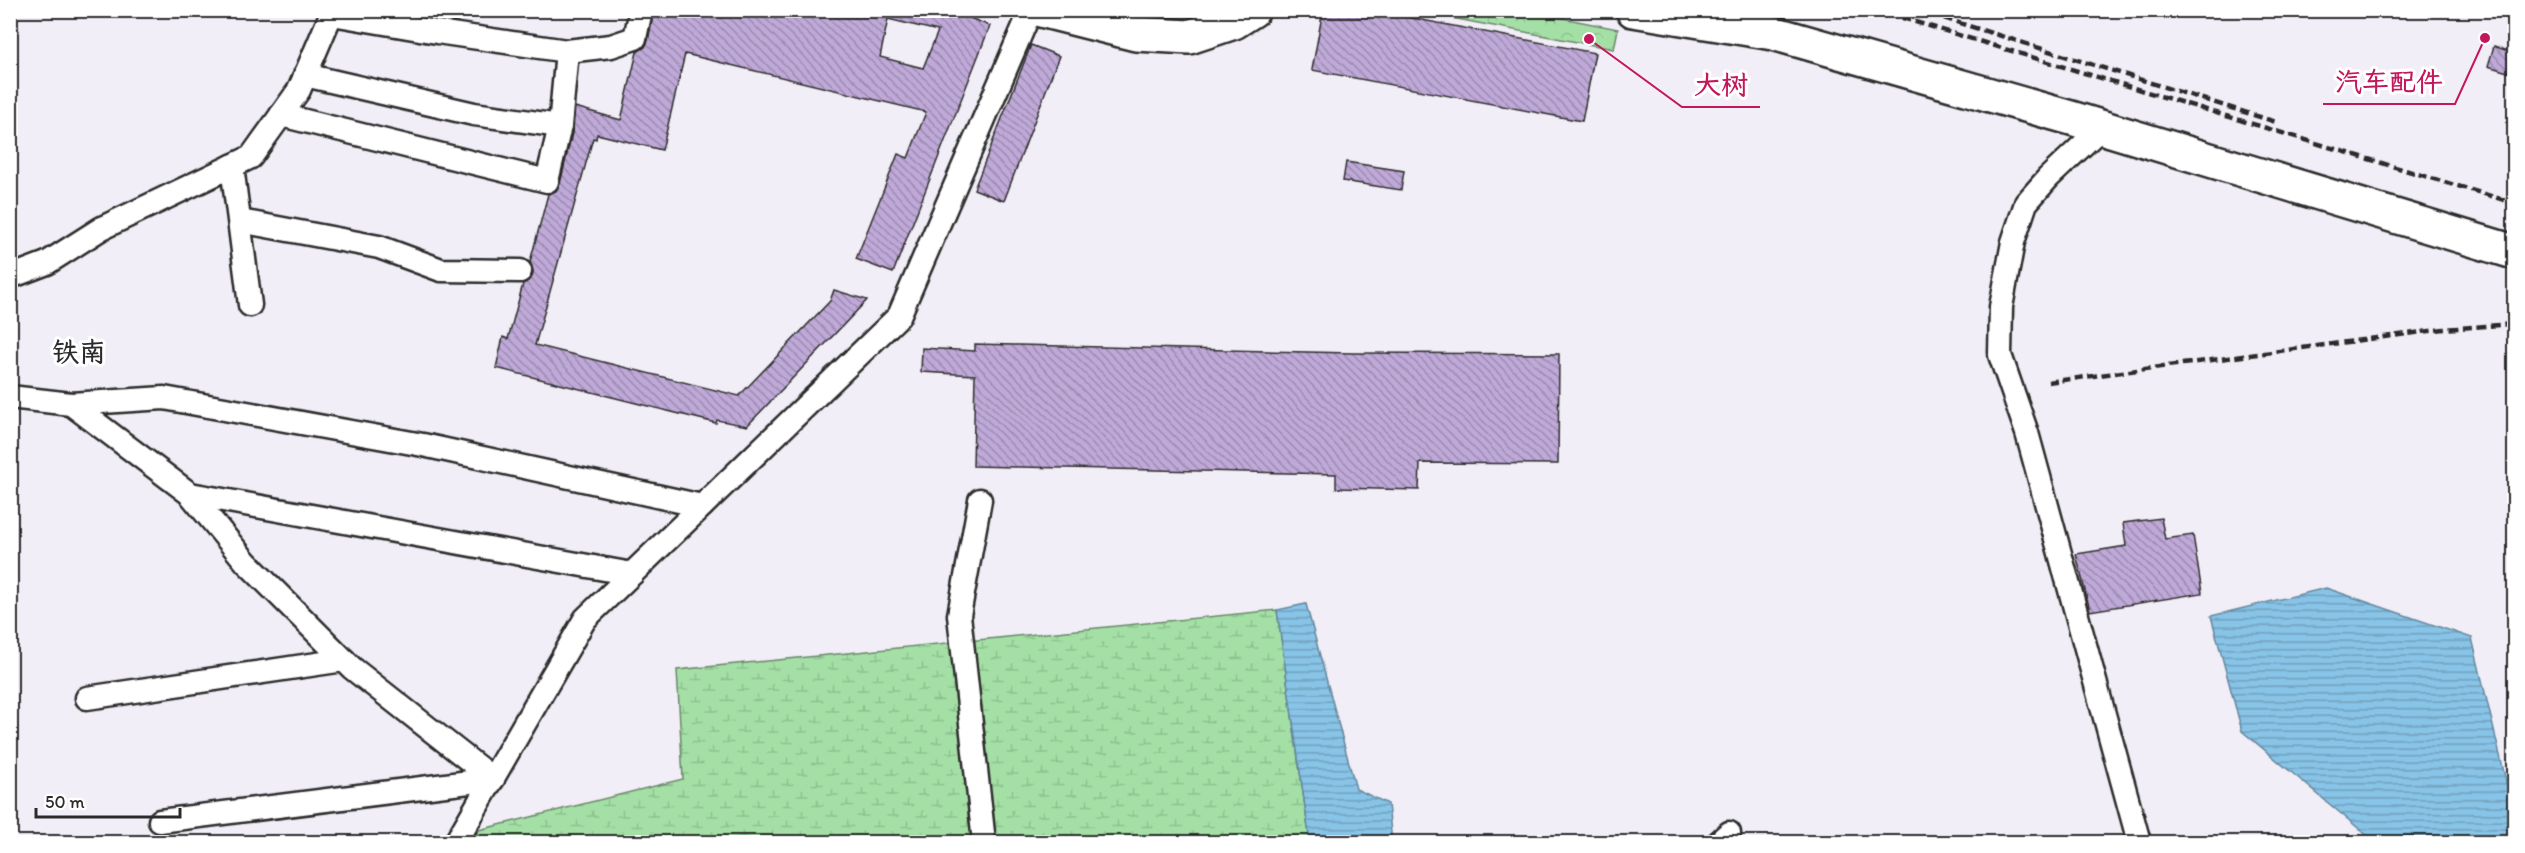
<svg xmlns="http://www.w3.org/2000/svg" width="2525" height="853" viewBox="0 0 2525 853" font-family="Itim,'LXGW WenKai TC',sans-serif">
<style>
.wetland{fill:url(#wetland-marsh);stroke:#688668;stroke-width:1.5}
.park{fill:url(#park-crowns);stroke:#688668;stroke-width:1.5}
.water{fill:url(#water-rules);stroke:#63879c;stroke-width:1.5}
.building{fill:url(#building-back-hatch);stroke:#2b2b2b;stroke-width:1.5;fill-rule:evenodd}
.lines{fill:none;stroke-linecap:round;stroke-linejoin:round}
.street-casing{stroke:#2b2b2b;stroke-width:27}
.secondary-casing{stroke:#2b2b2b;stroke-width:38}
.street{stroke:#fff;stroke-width:22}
.secondary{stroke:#fff;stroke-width:33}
.rail{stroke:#2b2b2b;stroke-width:4.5;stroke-dasharray:9 4.5;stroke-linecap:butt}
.labels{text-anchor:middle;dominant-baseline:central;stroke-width:6;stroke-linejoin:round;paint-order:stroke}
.neighbourhood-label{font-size:27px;font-weight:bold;fill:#2b2b2b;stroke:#fff}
.leader{fill:none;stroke:#c2185b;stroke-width:2}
.callout-dot{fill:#c2185b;stroke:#fff;stroke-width:2}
.callout-label{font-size:27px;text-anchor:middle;font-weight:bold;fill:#c2185b;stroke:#fff;stroke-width:6;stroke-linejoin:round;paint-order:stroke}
</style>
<defs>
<pattern id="wetland-marsh" width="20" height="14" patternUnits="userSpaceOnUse" patternTransform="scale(1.5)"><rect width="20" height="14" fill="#a4e0a6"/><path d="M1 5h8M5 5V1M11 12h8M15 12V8" fill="none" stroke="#8dc08f"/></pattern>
<pattern id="park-crowns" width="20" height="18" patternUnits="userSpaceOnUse" patternTransform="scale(1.5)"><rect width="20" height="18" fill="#a4e0a6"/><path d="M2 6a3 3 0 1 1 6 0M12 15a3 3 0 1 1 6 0" fill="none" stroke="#8dc08f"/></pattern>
<pattern id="water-rules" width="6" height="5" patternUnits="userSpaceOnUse" patternTransform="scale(1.5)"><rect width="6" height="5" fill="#88c4e7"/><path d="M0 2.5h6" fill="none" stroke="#6f9fbb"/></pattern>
<pattern id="building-back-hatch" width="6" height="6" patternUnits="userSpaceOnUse" patternTransform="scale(1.5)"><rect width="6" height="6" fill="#bfa9d8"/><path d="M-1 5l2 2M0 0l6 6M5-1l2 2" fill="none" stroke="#9b8aaf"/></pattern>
</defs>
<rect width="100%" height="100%" fill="#f2eef7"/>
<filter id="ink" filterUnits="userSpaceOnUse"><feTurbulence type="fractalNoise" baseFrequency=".0167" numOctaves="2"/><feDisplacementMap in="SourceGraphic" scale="12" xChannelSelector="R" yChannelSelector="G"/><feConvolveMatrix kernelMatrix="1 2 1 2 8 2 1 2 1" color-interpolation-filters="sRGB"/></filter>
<g filter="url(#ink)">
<path class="wetland" d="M 1277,610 L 1310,842 L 473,842 L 479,830 L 683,779 L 677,670 Z"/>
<path class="park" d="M 1415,11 L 1527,11 L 1618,29 L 1614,49 Z"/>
<g class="water">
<path d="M 2326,588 L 2472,638 L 2507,785 L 2514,785 L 2514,842 L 2375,842 L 2242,731 L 2211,616 Z"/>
<path d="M 1306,604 L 1356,789 L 1388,804 L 1392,842 L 1310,842 L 1277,610 Z"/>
</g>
<g class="building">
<path d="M 654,10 L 687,10 L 708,15 L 709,10 L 950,10 L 990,26 L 893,273 L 856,259 L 898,154 L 908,158 L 926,112 L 685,54 L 662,150 L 597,134 L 596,139 L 593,138 L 535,345 L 739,396 L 830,301 L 834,290 L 867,300 L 747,426 L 717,420 L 716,423 L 496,368 L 503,337 L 508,339 L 523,284 L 532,277 L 533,271 L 530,262 L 548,194 L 556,191 L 560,184 L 573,129 L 575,107 L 621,120 L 637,52 L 645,47 L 648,41 ZM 888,19 L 938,31 L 923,68 L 880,57 Z"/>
<path d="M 1323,10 L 1370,10 L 1595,53 L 1582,121 L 1312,70 Z"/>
<path d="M 1031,45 L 1059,56 L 1004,201 L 974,189 Z"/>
<path d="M 2494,46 L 2514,53 L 2514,74 L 2488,66 Z"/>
<path d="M 1346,162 L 1404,171 L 1401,190 L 1343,181 Z"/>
<path d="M 975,344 L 1352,353 L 1559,354 L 1558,464 L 1420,463 L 1419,490 L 1336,488 L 1336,474 L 973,466 L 975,375 L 921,372 L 922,348 L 975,351 Z"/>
<path d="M 2161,518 L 2165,539 L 2193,535 L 2202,593 L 2090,611 L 2076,554 L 2126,546 L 2123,523 Z"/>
</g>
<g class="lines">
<defs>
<g id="street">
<path d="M 332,14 L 437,32 L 567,51"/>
<path d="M 305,75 L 474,114 L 560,126"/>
<path d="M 281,115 L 547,181 L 560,126 L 567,51 L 611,46 L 635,38 L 641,10"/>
<path d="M 2102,127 L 2048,178 L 2026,203 L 2013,242 L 2001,307 L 2000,355 L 2027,433 L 2139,842"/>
<path d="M 232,166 L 250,305"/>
<path d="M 240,221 L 379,247 L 441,270 L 520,271"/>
<path d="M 10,277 L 47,263 L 102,228 L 251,157 L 299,90 L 333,10"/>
<path d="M 10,397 L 71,404 L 190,494 L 246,562 L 352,668 L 493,779"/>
<path d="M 71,404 L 164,398 L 423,445 L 702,506"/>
<path d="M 190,494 L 632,574"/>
<path d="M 980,500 L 959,615 L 984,842"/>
<path d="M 87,698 L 344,660"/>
<path d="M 160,821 L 493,779"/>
<path d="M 456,842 L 585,619 L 899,316 L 1031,10"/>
<path d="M 1719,842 L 1729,833"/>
</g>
<g id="secondary">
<path d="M 1041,10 L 1136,34 L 1189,37 L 1234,22 L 1253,10"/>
<path d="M 1633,10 L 1773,33 L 2071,118 L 2514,252"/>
</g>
</defs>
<use href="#street" class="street-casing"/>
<use href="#secondary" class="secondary-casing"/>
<use href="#street" class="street"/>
<use href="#secondary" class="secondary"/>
<g class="rail">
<path d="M 1876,10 L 2514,203"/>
<path d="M 1918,10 L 2276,122"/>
<path d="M 2048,382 L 2444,329 L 2514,324"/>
</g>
</g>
</g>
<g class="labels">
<g class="neighbourhood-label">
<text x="79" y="351">铁南</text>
</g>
</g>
<path class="leader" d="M2485 38L2455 104H2323M1589 39L1682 107H1760"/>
<g class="callout-dot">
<circle cx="2485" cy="38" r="6"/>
<circle cx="1589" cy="39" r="6"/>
</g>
<g class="callout-label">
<text x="2389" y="91">汽车配件</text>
<text x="1721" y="94">大树</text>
</g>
<rect width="2525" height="853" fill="none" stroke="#fff" stroke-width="36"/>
<rect x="18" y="18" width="2489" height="817" fill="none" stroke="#2b2b2b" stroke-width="2" filter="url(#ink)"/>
<path d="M36 808v9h144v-9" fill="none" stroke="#2b2b2b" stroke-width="3"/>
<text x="45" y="808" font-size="18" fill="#2b2b2b" stroke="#ffffff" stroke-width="4.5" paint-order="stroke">50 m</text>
</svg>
